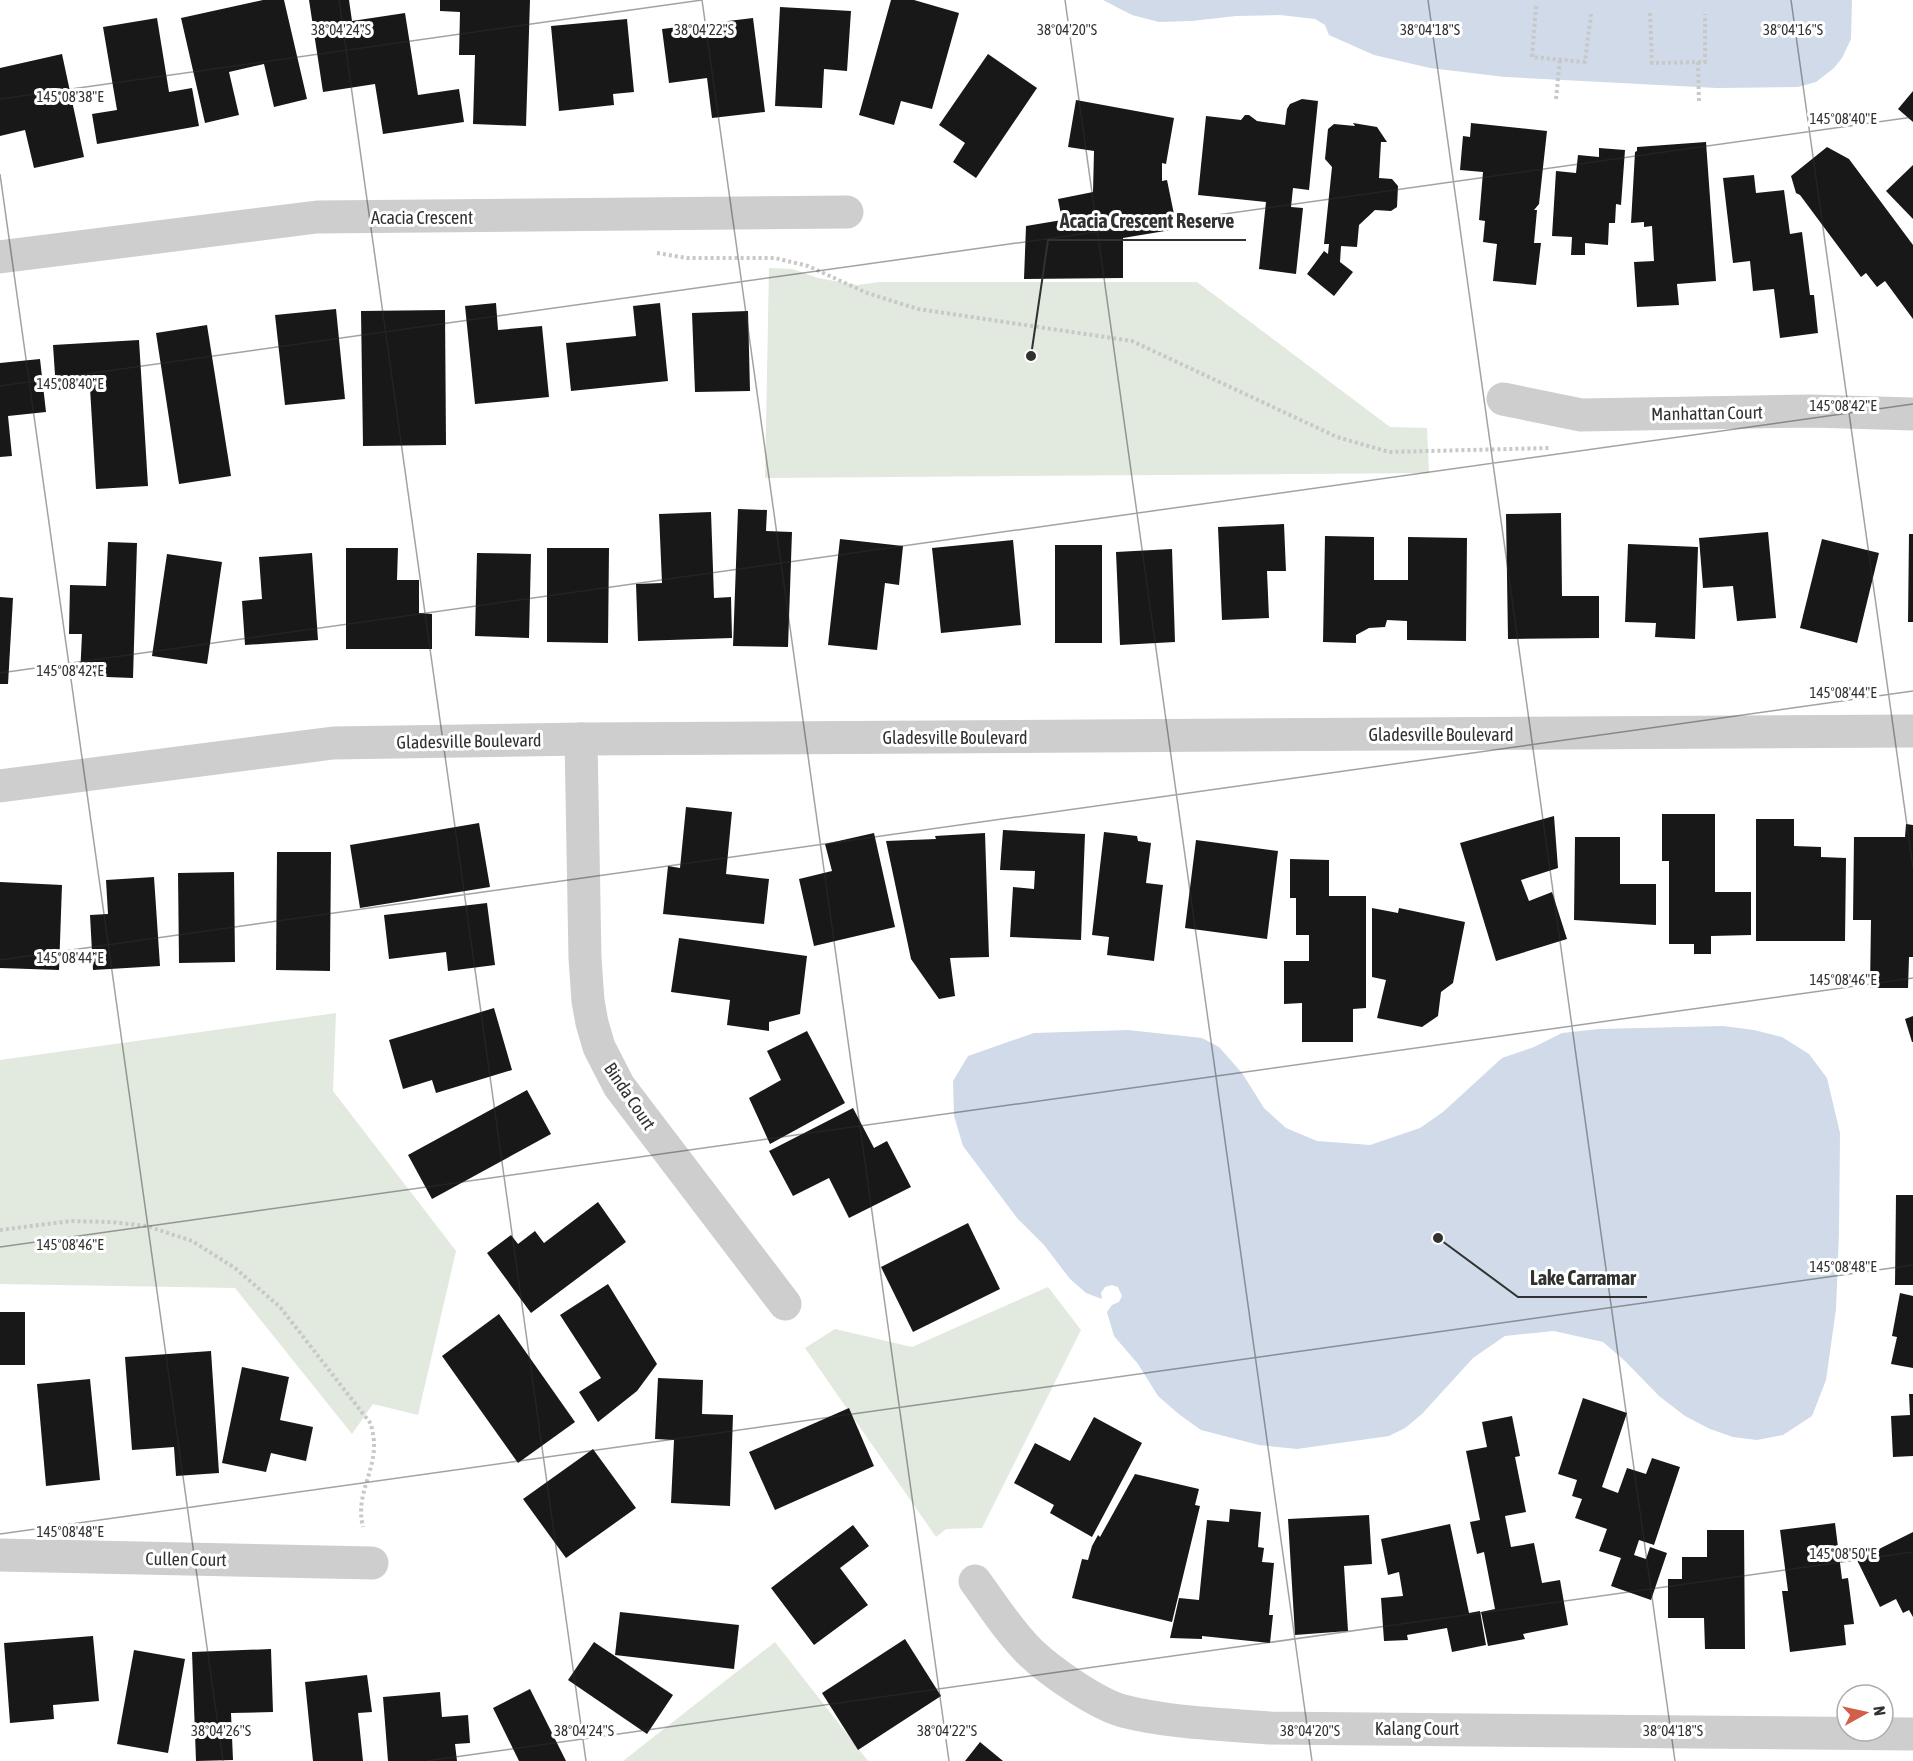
<svg xmlns="http://www.w3.org/2000/svg" width="1913" height="1761" viewBox="0 0 1913 1761" font-family="'Asap Condensed',sans-serif">
<style>
.green{fill:#e2e9de}
.water{fill:#d0dae9}
.building{fill:#181818}
.lines{fill:none;stroke-linecap:round;stroke-linejoin:round}
.path{stroke:#c8c8c8;stroke-width:4;stroke-dasharray:3 3;stroke-linecap:butt}
.minor{stroke:#cecece;stroke-width:33}
.ticks{fill:none;stroke:#313131;stroke-width:1.5;stroke-opacity:0.45}
.labels{text-anchor:middle;dominant-baseline:central;stroke-width:6;stroke-linejoin:round;paint-order:stroke}
.street-label{font-size:18px;fill:#313131;stroke:#fff}
.ticks-label{font-size:15px;text-anchor:middle;fill:#313131;stroke:#fff;stroke-width:6;stroke-linejoin:round;paint-order:stroke}
.leader{fill:none;stroke:#313131;stroke-width:2}
.callout-dot{fill:#313131;stroke:#fff;stroke-width:2}
.callout-label{font-size:20px;text-anchor:middle;font-weight:bold;fill:#313131;stroke:#fff;stroke-width:6;stroke-linejoin:round;paint-order:stroke}
</style>
<rect width="100%" height="100%" fill="#fff"/>
<g class="green">
<path d="M 769,268 L 792,269 L 818,278 L 857,285 L 880,282 L 1197,282 L 1390,427 L 1427,428 L 1429,473 L 765,478 Z"/>
<path d="M 336,1013 L 333,1091 L 456,1251 L 418,1415 L 373,1404 L 352,1434 L 235,1288 L 0,1284 L 0,1060 Z"/>
<path d="M 1048,1287 L 1081,1330 L 982,1528 L 946,1529 L 936,1537 L 805,1348 L 835,1329 L 912,1347 Z"/>
<path d="M 775,1642 L 868,1761 L 623,1761 Z"/>
</g>
<g class="water">
<path d="M 1103,0 L 1852,0 L 1851,39 L 1842,58 L 1834,68 L 1816,82 L 1798,87 L 1717,88 L 1505,77 L 1430,68 L 1374,55 L 1329,35 L 1325,25 L 1315,19 L 1280,15 L 1236,16 L 1192,21 L 1159,22 L 1132,15 Z"/>
<path d="M 1723,1026 L 1754,1030 L 1782,1037 L 1809,1054 L 1827,1078 L 1840,1133 L 1839,1232 L 1836,1309 L 1826,1380 L 1812,1416 L 1783,1435 L 1757,1440 L 1733,1437 L 1710,1429 L 1685,1416 L 1659,1396 L 1625,1361 L 1603,1342 L 1554,1331 L 1505,1336 L 1473,1358 L 1422,1414 L 1405,1428 L 1389,1436 L 1297,1449 L 1259,1445 L 1201,1430 L 1180,1415 L 1158,1396 L 1138,1364 L 1114,1336 L 1107,1312 L 1112,1305 L 1119,1302 L 1122,1296 L 1118,1287 L 1112,1285 L 1105,1287 L 1101,1293 L 1102,1299 L 1086,1293 L 1070,1279 L 1044,1245 L 1017,1218 L 963,1146 L 954,1116 L 953,1081 L 968,1056 L 1034,1033 L 1128,1030 L 1202,1038 L 1219,1047 L 1242,1073 L 1264,1108 L 1286,1128 L 1317,1141 L 1370,1145 L 1420,1128 L 1443,1112 L 1502,1058 L 1534,1047 L 1562,1033 L 1599,1029 Z"/>
</g>
<g class="building">
<path d="M 263,0 L 284,0 L 307,99 L 274,107 L 264,64 L 229,72 L 239,115 L 205,123 L 181,18 Z"/>
<path d="M 309,0 L 349,0 L 352,21 L 405,13 L 418,95 L 459,89 L 464,122 L 383,134 L 375,84 L 323,92 Z"/>
<path d="M 440,0 L 530,0 L 526,126 L 473,124 L 475,55 L 459,55 L 460,12 L 440,11 Z"/>
<path d="M 891,0 L 914,0 L 959,13 L 932,109 L 901,101 L 894,125 L 859,115 Z"/>
<path d="M 780,7 L 851,11 L 847,71 L 824,69 L 822,108 L 775,106 Z"/>
<path d="M 157,18 L 169,92 L 192,88 L 199,126 L 97,144 L 92,114 L 117,110 L 103,27 Z"/>
<path d="M 753,18 L 765,112 L 712,118 L 707,78 L 669,83 L 662,29 Z"/>
<path d="M 627,19 L 634,92 L 613,94 L 614,105 L 559,111 L 551,26 Z"/>
<path d="M 62,54 L 84,157 L 34,168 L 25,130 L 0,136 L 0,68 Z"/>
<path d="M 988,54 L 1037,88 L 976,178 L 953,162 L 965,143 L 939,125 Z"/>
<path d="M 1913,91 L 1913,122 L 1898,109 Z"/>
<path d="M 1302,99 L 1318,101 L 1309,190 L 1293,188 L 1291,207 L 1303,208 L 1296,274 L 1259,269 L 1266,202 L 1198,195 L 1206,116 L 1241,120 L 1245,115 L 1249,115 L 1257,121 L 1285,125 L 1287,109 L 1290,104 Z"/>
<path d="M 1076,100 L 1174,118 L 1166,164 L 1162,163 L 1162,181 L 1167,180 L 1177,229 L 1123,238 L 1123,278 L 1024,279 L 1026,226 L 1062,220 L 1058,199 L 1093,192 L 1094,151 L 1068,147 Z"/>
<path d="M 1353,123 L 1377,127 L 1387,142 L 1381,142 L 1379,178 L 1392,179 L 1398,186 L 1397,207 L 1391,211 L 1375,210 L 1359,225 L 1357,247 L 1341,246 L 1340,262 L 1353,272 L 1334,296 L 1307,274 L 1324,251 L 1328,254 L 1329,244 L 1324,244 L 1332,167 L 1325,159 L 1328,129 L 1334,124 L 1355,126 Z"/>
<path d="M 1471,123 L 1547,131 L 1539,204 L 1534,210 L 1537,210 L 1534,243 L 1541,243 L 1536,285 L 1493,281 L 1497,244 L 1483,242 L 1485,221 L 1479,220 L 1483,172 L 1460,170 L 1463,136 L 1470,137 Z"/>
<path d="M 1706,142 L 1716,281 L 1677,284 L 1679,305 L 1637,307 L 1634,262 L 1654,261 L 1652,226 L 1644,227 L 1644,222 L 1631,223 L 1635,152 L 1637,151 L 1637,147 Z"/>
<path d="M 1827,147 L 1849,159 L 1913,245 L 1913,319 L 1885,281 L 1877,287 L 1866,273 L 1861,277 L 1800,195 L 1796,193 L 1791,176 Z"/>
<path d="M 1599,148 L 1625,150 L 1621,205 L 1616,204 L 1615,223 L 1609,223 L 1608,245 L 1585,243 L 1585,255 L 1571,255 L 1572,237 L 1552,236 L 1556,171 L 1576,173 L 1578,155 L 1599,157 Z"/>
<path d="M 1913,165 L 1913,219 L 1886,191 Z"/>
<path d="M 1754,175 L 1756,193 L 1784,190 L 1790,234 L 1802,232 L 1810,295 L 1814,295 L 1818,333 L 1780,338 L 1774,289 L 1753,291 L 1750,261 L 1733,263 L 1723,178 Z"/>
<path d="M 496,303 L 498,330 L 542,326 L 549,397 L 475,404 L 465,306 Z"/>
<path d="M 660,303 L 668,381 L 571,391 L 566,343 L 636,336 L 633,306 Z"/>
<path d="M 336,309 L 345,399 L 285,405 L 275,315 Z"/>
<path d="M 445,310 L 446,445 L 363,446 L 361,311 Z"/>
<path d="M 748,311 L 750,391 L 695,392 L 692,313 Z"/>
<path d="M 207,325 L 231,476 L 179,484 L 156,333 Z"/>
<path d="M 139,340 L 148,486 L 96,489 L 90,388 L 56,390 L 53,345 Z"/>
<path d="M 40,359 L 46,412 L 8,416 L 12,456 L 0,457 L 0,363 Z"/>
<path d="M 738,509 L 767,510 L 766,531 L 792,532 L 788,647 L 733,646 Z"/>
<path d="M 711,512 L 714,598 L 731,597 L 732,638 L 638,641 L 636,584 L 662,583 L 659,514 Z"/>
<path d="M 1561,513 L 1562,596 L 1599,596 L 1599,638 L 1508,639 L 1506,514 Z"/>
<path d="M 1284,524 L 1286,571 L 1267,571 L 1269,618 L 1222,620 L 1218,527 Z"/>
<path d="M 1768,532 L 1776,618 L 1737,621 L 1733,586 L 1703,588 L 1699,538 Z"/>
<path d="M 1909,534 L 1913,534 L 1913,622 L 1908,622 Z"/>
<path d="M 1325,536 L 1374,537 L 1374,580 L 1408,580 L 1408,537 L 1467,538 L 1466,641 L 1407,640 L 1407,621 L 1387,620 L 1385,627 L 1369,628 L 1356,635 L 1356,643 L 1323,642 Z"/>
<path d="M 840,539 L 903,546 L 899,585 L 885,583 L 877,650 L 828,645 Z"/>
<path d="M 1822,539 L 1879,553 L 1857,643 L 1800,628 Z"/>
<path d="M 1013,540 L 1021,625 L 941,633 L 932,548 Z"/>
<path d="M 108,542 L 137,543 L 133,678 L 80,676 L 82,634 L 69,634 L 70,585 L 106,586 Z"/>
<path d="M 1628,544 L 1698,547 L 1695,639 L 1655,637 L 1656,623 L 1625,622 Z"/>
<rect x="1055" y="545" width="47" height="98"/>
<path d="M 346,548 L 398,548 L 397,580 L 419,580 L 419,613 L 432,614 L 432,649 L 346,649 Z"/>
<path d="M 547,548 L 609,548 L 608,643 L 547,642 Z"/>
<path d="M 1172,549 L 1175,642 L 1120,645 L 1116,552 Z"/>
<path d="M 312,553 L 318,640 L 245,645 L 242,601 L 262,599 L 259,557 Z"/>
<path d="M 477,553 L 531,554 L 529,638 L 475,636 Z"/>
<path d="M 167,554 L 222,562 L 207,664 L 152,656 Z"/>
<path d="M 0,597 L 13,598 L 8,684 L 0,684 Z"/>
<path d="M 686,807 L 732,812 L 726,874 L 769,879 L 764,924 L 663,914 L 668,866 L 680,868 Z"/>
<path d="M 1662,814 L 1715,814 L 1715,892 L 1751,892 L 1751,935 L 1711,936 L 1711,954 L 1694,954 L 1694,944 L 1669,944 L 1669,861 L 1662,861 Z"/>
<path d="M 1554,816 L 1558,868 L 1521,880 L 1529,901 L 1552,892 L 1567,939 L 1496,961 L 1460,843 Z"/>
<path d="M 1756,819 L 1794,819 L 1794,846 L 1821,847 L 1821,857 L 1846,858 L 1845,941 L 1756,941 Z"/>
<path d="M 479,823 L 490,887 L 360,908 L 350,845 Z"/>
<path d="M 1906,824 L 1913,825 L 1913,957 L 1909,957 L 1908,988 L 1870,988 L 1871,920 L 1853,920 L 1854,837 L 1905,837 Z"/>
<path d="M 1003,830 L 1085,834 L 1081,940 L 1010,937 L 1013,887 L 1034,889 L 1035,871 L 1000,870 Z"/>
<path d="M 1104,832 L 1137,836 L 1138,841 L 1151,843 L 1146,883 L 1163,885 L 1154,961 L 1107,955 L 1109,937 L 1092,935 Z"/>
<path d="M 874,833 L 895,927 L 814,946 L 799,879 L 832,871 L 825,844 Z"/>
<path d="M 985,833 L 989,957 L 950,958 L 955,996 L 939,999 L 911,959 L 886,841 L 936,839 L 935,836 Z"/>
<path d="M 1575,837 L 1620,837 L 1620,884 L 1656,884 L 1656,925 L 1574,920 Z"/>
<path d="M 1196,840 L 1278,851 L 1267,939 L 1185,928 Z"/>
<path d="M 277,852 L 331,852 L 330,971 L 276,970 Z"/>
<path d="M 1290,859 L 1329,860 L 1329,896 L 1366,896 L 1366,1008 L 1353,1009 L 1353,1042 L 1302,1042 L 1302,1003 L 1284,1004 L 1284,961 L 1309,961 L 1309,935 L 1296,935 L 1296,898 L 1290,898 Z"/>
<path d="M 234,872 L 235,962 L 179,963 L 178,873 Z"/>
<path d="M 154,877 L 160,966 L 93,970 L 90,915 L 108,914 L 106,880 Z"/>
<path d="M 0,882 L 62,885 L 59,970 L 0,968 Z"/>
<path d="M 487,903 L 495,965 L 448,971 L 446,952 L 389,959 L 384,915 Z"/>
<path d="M 1372,908 L 1398,913 L 1399,908 L 1465,922 L 1453,983 L 1441,992 L 1438,1016 L 1422,1027 L 1377,1018 L 1386,980 L 1372,977 Z"/>
<path d="M 679,938 L 807,956 L 800,1014 L 769,1022 L 769,1031 L 727,1025 L 730,1000 L 671,992 Z"/>
<path d="M 494,1008 L 512,1070 L 436,1093 L 432,1080 L 403,1089 L 389,1040 Z"/>
<path d="M 1913,1016 L 1913,1042 L 1912,1042 L 1905,1019 Z"/>
<path d="M 807,1031 L 845,1103 L 770,1144 L 749,1098 L 781,1080 L 767,1051 Z"/>
<path d="M 527,1090 L 551,1134 L 432,1199 L 408,1155 Z"/>
<path d="M 853,1108 L 874,1148 L 887,1141 L 911,1187 L 849,1218 L 829,1178 L 793,1196 L 769,1151 Z"/>
<path d="M 1896,1195 L 1913,1195 L 1913,1285 L 1895,1285 Z"/>
<path d="M 598,1202 L 626,1242 L 531,1313 L 487,1253 L 511,1235 L 518,1244 L 535,1231 L 544,1243 Z"/>
<path d="M 968,1223 L 1000,1289 L 913,1332 L 881,1267 Z"/>
<path d="M 608,1284 L 657,1364 L 637,1391 L 598,1422 L 579,1392 L 601,1378 L 560,1315 Z"/>
<path d="M 1900,1293 L 1913,1296 L 1913,1368 L 1891,1364 L 1897,1337 L 1892,1336 Z"/>
<rect x="0" y="1312" width="25" height="53"/>
<path d="M 499,1314 L 575,1422 L 518,1463 L 442,1356 Z"/>
<path d="M 211,1351 L 219,1473 L 176,1476 L 174,1447 L 132,1450 L 125,1357 Z"/>
<path d="M 242,1367 L 289,1377 L 280,1420 L 313,1427 L 306,1461 L 271,1453 L 266,1472 L 222,1463 Z"/>
<path d="M 658,1378 L 703,1380 L 702,1414 L 733,1415 L 730,1506 L 671,1503 L 674,1440 L 655,1439 Z"/>
<path d="M 90,1379 L 100,1480 L 46,1486 L 37,1384 Z"/>
<path d="M 1909,1394 L 1913,1394 L 1913,1456 L 1893,1457 L 1891,1416 L 1910,1415 Z"/>
<path d="M 1583,1398 L 1627,1413 L 1602,1487 L 1618,1493 L 1627,1468 L 1646,1474 L 1652,1458 L 1680,1467 L 1654,1545 L 1639,1540 L 1634,1555 L 1646,1559 L 1650,1547 L 1667,1553 L 1651,1600 L 1611,1586 L 1621,1558 L 1599,1551 L 1607,1529 L 1575,1518 L 1582,1499 L 1572,1496 L 1577,1480 L 1558,1474 Z"/>
<path d="M 849,1408 L 874,1466 L 775,1510 L 749,1452 Z"/>
<path d="M 1512,1416 L 1520,1456 L 1515,1457 L 1526,1512 L 1505,1516 L 1511,1547 L 1534,1543 L 1542,1583 L 1560,1580 L 1568,1625 L 1523,1634 L 1525,1639 L 1488,1646 L 1481,1612 L 1495,1609 L 1484,1552 L 1477,1554 L 1470,1522 L 1480,1520 L 1466,1451 L 1487,1447 L 1482,1422 Z"/>
<path d="M 1094,1417 L 1142,1443 L 1092,1537 L 1050,1513 L 1054,1505 L 1014,1483 L 1035,1443 L 1070,1461 Z"/>
<path d="M 593,1449 L 636,1508 L 566,1558 L 523,1499 Z"/>
<path d="M 1135,1474 L 1199,1489 L 1195,1505 L 1200,1506 L 1172,1622 L 1072,1598 L 1082,1559 L 1088,1560 L 1092,1546 L 1098,1535 L 1100,1537 Z"/>
<path d="M 1230,1509 L 1261,1512 L 1258,1547 L 1264,1548 L 1262,1562 L 1274,1563 L 1269,1615 L 1273,1615 L 1270,1643 L 1202,1636 L 1202,1639 L 1170,1638 L 1179,1598 L 1199,1600 L 1207,1520 L 1229,1522 Z"/>
<path d="M 1369,1515 L 1372,1564 L 1344,1566 L 1348,1631 L 1295,1635 L 1288,1519 Z"/>
<path d="M 1835,1523 L 1842,1579 L 1848,1578 L 1854,1624 L 1844,1625 L 1846,1645 L 1790,1652 L 1782,1591 L 1788,1591 L 1780,1530 Z"/>
<path d="M 1450,1524 L 1469,1613 L 1480,1611 L 1486,1645 L 1452,1652 L 1447,1628 L 1407,1635 L 1408,1640 L 1384,1641 L 1381,1598 L 1403,1596 L 1399,1572 L 1388,1575 L 1381,1539 Z"/>
<path d="M 853,1525 L 869,1546 L 840,1568 L 868,1605 L 814,1645 L 771,1588 Z"/>
<path d="M 1707,1530 L 1744,1530 L 1745,1649 L 1705,1649 L 1704,1618 L 1668,1618 L 1668,1579 L 1682,1579 L 1682,1557 L 1707,1557 Z"/>
<path d="M 1913,1532 L 1913,1617 L 1909,1610 L 1903,1613 L 1896,1599 L 1880,1607 L 1857,1560 Z"/>
<path d="M 620,1612 L 739,1625 L 734,1669 L 615,1655 Z"/>
<path d="M 93,1636 L 99,1701 L 53,1705 L 54,1719 L 10,1723 L 4,1643 Z"/>
<path d="M 905,1639 L 941,1696 L 858,1750 L 822,1693 Z"/>
<path d="M 594,1642 L 673,1695 L 647,1734 L 568,1680 Z"/>
<path d="M 271,1649 L 273,1712 L 231,1713 L 233,1760 L 196,1761 L 192,1652 Z"/>
<path d="M 134,1650 L 185,1659 L 168,1753 L 117,1744 Z"/>
<path d="M 367,1675 L 372,1712 L 358,1713 L 363,1761 L 313,1761 L 305,1682 Z"/>
<path d="M 530,1689 L 566,1761 L 519,1761 L 493,1708 Z"/>
<path d="M 440,1692 L 442,1717 L 468,1715 L 470,1743 L 455,1744 L 457,1761 L 388,1761 L 383,1697 Z"/>
<path d="M 980,1742 L 1003,1761 L 965,1761 Z"/>
</g>
<g class="lines">
<g class="path">
<path d="M 1536,6 L 1532,57 L 1585,62 L 1591,14"/>
<path d="M 1650,13 L 1652,63 L 1705,62 L 1705,14"/>
<path d="M 1698,62 L 1699,102"/>
<path d="M 1556,99 L 1560,59"/>
<path d="M 657,253 L 687,258 L 775,258 L 808,266 L 867,293 L 918,309 L 1132,341 L 1337,437 L 1389,452 L 1549,448"/>
<path d="M 0,1230 L 71,1221 L 111,1222 L 147,1226 L 192,1241 L 235,1268 L 280,1307 L 371,1424 C 372,1430 374,1437 374,1443 C 375,1473 355,1495 363,1527"/>
</g>
<g class="minor">
<path d="M 0,257 L 317,217 L 847,212"/>
<path d="M 1503,399 L 1581,415 L 1811,411 L 1913,414"/>
<path d="M 581,739 L 585,958 L 588,1001 L 592,1023 L 599,1047 L 619,1086 L 785,1304"/>
<path d="M 0,786 L 333,743 L 581,739 L 1913,731"/>
<path d="M 0,1555 L 372,1563"/>
<path d="M 975,1581 C 992,1604 1010,1633 1031,1653 C 1051,1672 1097,1704 1123,1711 C 1170,1723 1220,1724 1269,1728 L 1913,1734"/>
</g>
</g>
<path class="ticks" d="M 339,0 L 586,1761M 702,0 L 949,1761M 1065,0 L 1312,1761M 1428,0 L 1675,1761M 1791,0 L 1913,868M 0,99 L 702,0M 0,174 L 223,1761M 0,386 L 1913,117M 0,673 L 1913,404M 0,960 L 1913,691M 0,1247 L 1913,978M 0,1534 L 1913,1265M 426,1761 L 1913,1552"/>
<g class="labels">
<g class="street-label">
<text x="422" y="217">Acacia Crescent</text>
<text transform="translate(1707 413) rotate(-1)">Manhattan Court</text>
<text x="1441" y="734">Gladesville Boulevard</text>
<text x="955" y="737">Gladesville Boulevard</text>
<text transform="translate(469 741) rotate(-1)">Gladesville Boulevard</text>
<text transform="translate(630 1096) rotate(56)">Binda Court</text>
<text transform="translate(186 1559) rotate(1)">Cullen Court</text>
<text x="1417" y="1728">Kalang Court</text>
</g>
</g>
<g class="ticks-label">
<text x="341" y="35">38°04'24"S</text>
<text x="704" y="35">38°04'22"S</text>
<text x="1067" y="35">38°04'20"S</text>
<text x="1430" y="35">38°04'18"S</text>
<text x="1793" y="35">38°04'16"S</text>
<text x="70" y="102">145°08'38"E</text>
<text x="1843" y="124">145°08'40"E</text>
<text x="70" y="389">145°08'40"E</text>
<text x="1843" y="411">145°08'42"E</text>
<text x="70" y="676">145°08'42"E</text>
<text x="1843" y="698">145°08'44"E</text>
<text x="70" y="963">145°08'44"E</text>
<text x="1843" y="985">145°08'46"E</text>
<text x="70" y="1250">145°08'46"E</text>
<text x="1843" y="1272">145°08'48"E</text>
<text x="70" y="1537">145°08'48"E</text>
<text x="1843" y="1559">145°08'50"E</text>
<text x="221" y="1736">38°04'26"S</text>
<text x="584" y="1736">38°04'24"S</text>
<text x="947" y="1736">38°04'22"S</text>
<text x="1310" y="1736">38°04'20"S</text>
<text x="1673" y="1736">38°04'18"S</text>
</g>
<path class="leader" d="M1031 356L1048 240H1246M1438 1238L1518 1297H1647"/>
<g class="callout-dot">
<circle cx="1031" cy="356" r="6"/>
<circle cx="1438" cy="1238" r="6"/>
</g>
<g class="callout-label">
<text x="1147" y="228">Acacia Crescent Reserve</text>
<text x="1583" y="1285">Lake Carramar</text>
</g>
<g transform="translate(1865 1713) rotate(82)"><circle r="28" fill="#ffffff" stroke="#adadad" stroke-width="1.5"/>
<path d="M0-4.5L10 22L0 15L-10 22Z" fill="#d25f4a"/>
<text y="-9" font-size="16" font-weight="bold" text-anchor="middle" fill="#313131">N</text>
</g>
</svg>
